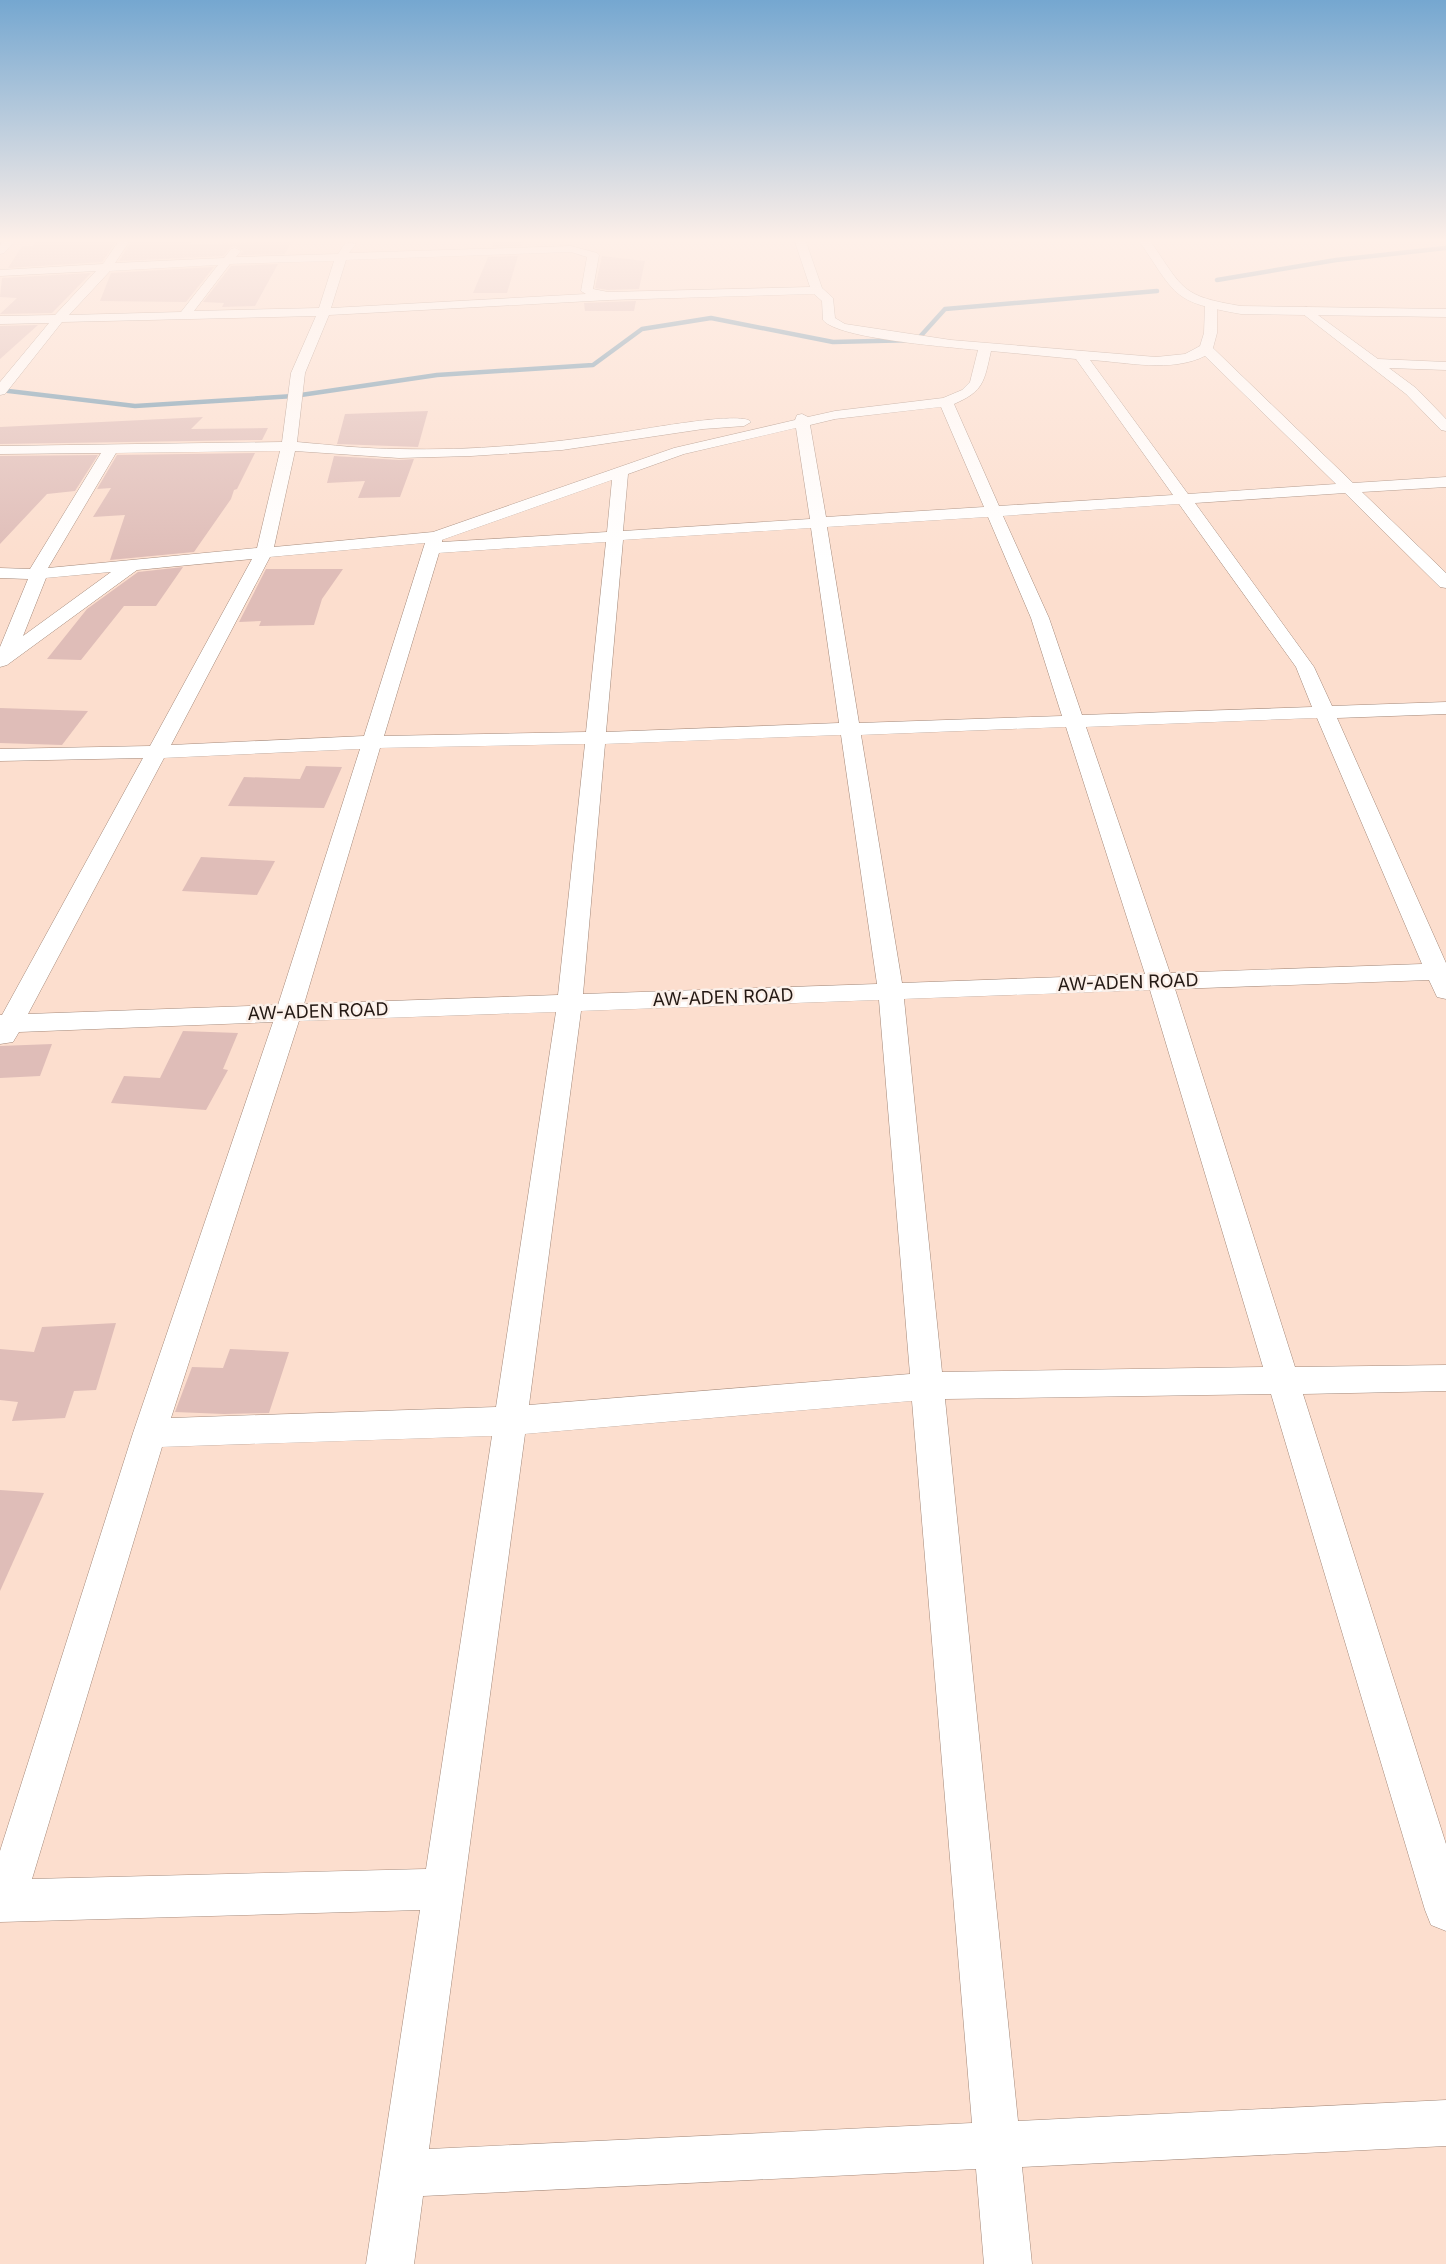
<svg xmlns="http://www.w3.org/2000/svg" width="1446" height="2264" viewBox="0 0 1446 2264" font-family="Inter,sans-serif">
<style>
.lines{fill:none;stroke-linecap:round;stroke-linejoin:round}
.stream{stroke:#6994ad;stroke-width:4.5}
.building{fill:#dfbdb8}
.street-casing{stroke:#a38879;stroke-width:1}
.secondary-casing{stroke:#a38879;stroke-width:1}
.street{fill:#fff;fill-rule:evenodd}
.secondary{fill:#fff;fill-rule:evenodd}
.labels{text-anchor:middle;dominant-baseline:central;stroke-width:5;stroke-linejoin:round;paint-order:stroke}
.street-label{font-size:18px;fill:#241914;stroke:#fcf0e9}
</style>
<rect width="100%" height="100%" fill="#fcdece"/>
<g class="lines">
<g class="stream">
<path d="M 1217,280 L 1336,260 L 1446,248"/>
<path d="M 0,390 L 135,406 L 294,396 L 437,375 L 593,365 L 642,329 L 711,318 L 833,342 L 917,340 L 945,309 L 1157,291"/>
</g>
</g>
<g class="building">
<path d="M 36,242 L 116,242 L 102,262 L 8,268 L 22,246 L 33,246 Z"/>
<path d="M 131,242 L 192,242 L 191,244 L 291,242 L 285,254 L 240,255 L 243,251 L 235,246 L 230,248 L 223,256 L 119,261 Z"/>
<path d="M 494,242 L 522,242 L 521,246 L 492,247 Z"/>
<path d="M 518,256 L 507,293 L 473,293 L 488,257 Z"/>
<path d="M 602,256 L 645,261 L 639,289 L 608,290 L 595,288 Z"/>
<path d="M 278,264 L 255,306 L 222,307 L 224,303 L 203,302 L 231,266 Z"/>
<path d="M 214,267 L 186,302 L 100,301 L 111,273 Z"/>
<path d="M 91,273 L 52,313 L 0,314 L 17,298 L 0,297 L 2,278 Z"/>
<path d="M 636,301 L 634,311 L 585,311 L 584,303 Z"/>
<path d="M 38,325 L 0,359 L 0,326 Z"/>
<path d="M 428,411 L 418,447 L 337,444 L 345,414 Z"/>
<path d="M 203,417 L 191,429 L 268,428 L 262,440 L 0,444 L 0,427 Z"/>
<path d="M 255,453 L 237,489 L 234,490 L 231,499 L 194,552 L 110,560 L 125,515 L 93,517 L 111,488 L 97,489 L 117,455 Z"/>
<path d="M 98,455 L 75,491 L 47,494 L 0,544 L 0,456 Z"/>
<path d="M 334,456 L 399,460 L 414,459 L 400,497 L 358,498 L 365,481 L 327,483 Z"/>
<path d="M 183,567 L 156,606 L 124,606 L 81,660 L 47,659 L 87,609 L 138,572 Z"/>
<path d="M 266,569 L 343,569 L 322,599 L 314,625 L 259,626 L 261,621 L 239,622 Z"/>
<path d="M 0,708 L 88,711 L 62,745 L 0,743 Z"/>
<path d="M 306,766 L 342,767 L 324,808 L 228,806 L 244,777 L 300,779 Z"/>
<path d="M 201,857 L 275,861 L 257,895 L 182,891 Z"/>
<path d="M 183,1031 L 238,1033 L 223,1069 L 228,1070 L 206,1110 L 111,1103 L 124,1076 L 160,1078 Z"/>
<path d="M 52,1044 L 40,1076 L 0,1078 L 0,1046 Z"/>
<path d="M 116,1323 L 96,1390 L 74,1391 L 65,1418 L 12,1421 L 18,1402 L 0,1400 L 0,1349 L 34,1352 L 42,1327 Z"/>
<path d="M 230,1349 L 289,1352 L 269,1413 L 224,1414 L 175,1412 L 192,1367 L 223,1368 Z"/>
<path d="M 0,1490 L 44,1493 L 0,1591 Z"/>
</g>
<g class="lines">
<defs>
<g id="street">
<path d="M 2,242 L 14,242 L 4,253 L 0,254 L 0,245 Z"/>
<path d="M 118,242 L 129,242 L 115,263 L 224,258 L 231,249 L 235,248 L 241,251 L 236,257 L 338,254 L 346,242 L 356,244 L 349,253 L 571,246 L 597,253 L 599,255 L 593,289 L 608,292 L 810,287 L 795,242 L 806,242 L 822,288 L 833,298 L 835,318 L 845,324 L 951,340 L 1156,357 L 1185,354 L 1200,346 L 1204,333 L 1205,305 L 1211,301 L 1217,305 L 1217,333 L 1213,348 L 1353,483 L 1446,477 L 1446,487 L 1362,492 L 1446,573 L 1446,588 L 1440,587 L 1345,493 L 1195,503 L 1314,667 L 1332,706 L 1446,702 L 1446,714 L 1337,718 L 1446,963 L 1446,999 L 1437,997 L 1429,980 L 1175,989 L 1295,1367 L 1446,1365 L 1446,1391 L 1303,1394 L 1446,1844 L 1446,1931 L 1431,1925 L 1425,1910 L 1271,1394 L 945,1399 L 1018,2121 L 1446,2100 L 1446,2146 L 1022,2167 L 1032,2264 L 984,2264 L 976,2169 L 423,2196 L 414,2264 L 366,2264 L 420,1910 L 0,1922 L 0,1851 L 133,1433 L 273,1022 L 19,1032 L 13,1042 L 0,1044 L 0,1015 L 2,1015 L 143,758 L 0,761 L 0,749 L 150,746 L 252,559 L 137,570 L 7,665 L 0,667 L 0,647 L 28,579 L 0,578 L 0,568 L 30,569 L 101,453 L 0,454 L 0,446 L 282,442 L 291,373 L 316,316 L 62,322 L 5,394 L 0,395 L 0,382 L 49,323 L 0,324 L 0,316 L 55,315 L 96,271 L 0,276 L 0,270 L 103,264 ZM 571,252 L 587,257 L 581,291 L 586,294 L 331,308 L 346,260 ZM 334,261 L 319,308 L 194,311 L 230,264 ZM 218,265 L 181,312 L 69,315 L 110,271 ZM 814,294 L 822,301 L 823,320 C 838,339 950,347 978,350 L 970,382 L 962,390 L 943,398 L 835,411 L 808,417 L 802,414 L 797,415 L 795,420 L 674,448 L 433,532 L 274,547 L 295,451 L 399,458 L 471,456 L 562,450 L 703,429 L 744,426 L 751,422 C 743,410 636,431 618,433 C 546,444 472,451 399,449 C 365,449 331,445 297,442 L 305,373 L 329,315 L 609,300 ZM 991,351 L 1076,359 L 1173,495 L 999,506 L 954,404 C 984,391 984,382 991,351 ZM 1205,356 L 1336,484 L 1188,494 L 1090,360 C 1127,362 1171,373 1205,356 ZM 941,407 L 984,507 L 826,517 L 810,425 L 835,419 ZM 796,428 L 810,519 L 623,531 L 628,474 L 684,454 ZM 280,451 L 257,548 L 48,568 L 116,453 ZM 612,480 L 607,532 L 442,542 L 442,540 ZM 1179,504 L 1296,667 L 1312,707 L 1082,715 L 1049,618 L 1003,516 ZM 988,517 L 1031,618 L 1062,716 L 859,723 L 827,527 ZM 811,528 L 839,723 L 606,732 L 623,540 ZM 606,542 L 586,732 L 384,736 L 439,553 ZM 425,543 L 364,736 L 171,745 L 270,557 ZM 111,572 L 23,636 L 46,578 ZM 1317,718 L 1422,964 L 1170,973 L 1086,727 ZM 1066,727 L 1145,974 L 902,983 L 861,735 ZM 841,735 L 877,984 L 583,994 L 605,744 ZM 585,744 L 558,995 L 304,1004 L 380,748 ZM 360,749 L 278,1005 L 28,1014 L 164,758 ZM 1150,990 L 1263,1367 L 942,1372 L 904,999 ZM 879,1000 L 910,1374 L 529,1405 L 581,1011 ZM 556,1012 L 496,1407 L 171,1418 L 299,1021 ZM 912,1401 L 972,2123 L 429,2149 L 525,1434 ZM 492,1436 L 426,1869 L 32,1879 L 162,1447 Z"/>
<path d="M 1307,307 L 1378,359 L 1446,362 L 1446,370 L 1389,368 L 1416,388 L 1446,419 L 1446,431 L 1441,430 L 1406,394 L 1303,314 L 1301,311 L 1303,308 Z"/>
</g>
<path id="secondary" d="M 1140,242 L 1151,242 C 1184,290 1181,296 1241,306 L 1446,309 L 1446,317 L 1241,314 C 1173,302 1177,297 1140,242 Z"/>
</defs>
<use href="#street" class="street-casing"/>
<use href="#secondary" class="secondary-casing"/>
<use href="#street" class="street"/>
<use href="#secondary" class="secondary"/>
</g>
<linearGradient id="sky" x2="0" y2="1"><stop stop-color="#75a7d0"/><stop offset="0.43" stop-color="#fef0e9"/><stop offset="1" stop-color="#fef0e9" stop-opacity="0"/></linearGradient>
<rect width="1446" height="559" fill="url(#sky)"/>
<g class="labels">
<g class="street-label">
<text transform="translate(1128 982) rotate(-2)">AW-ADEN ROAD</text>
<text transform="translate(723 997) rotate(-2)">AW-ADEN ROAD</text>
<text transform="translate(318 1011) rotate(-2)">AW-ADEN ROAD</text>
</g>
</g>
</svg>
